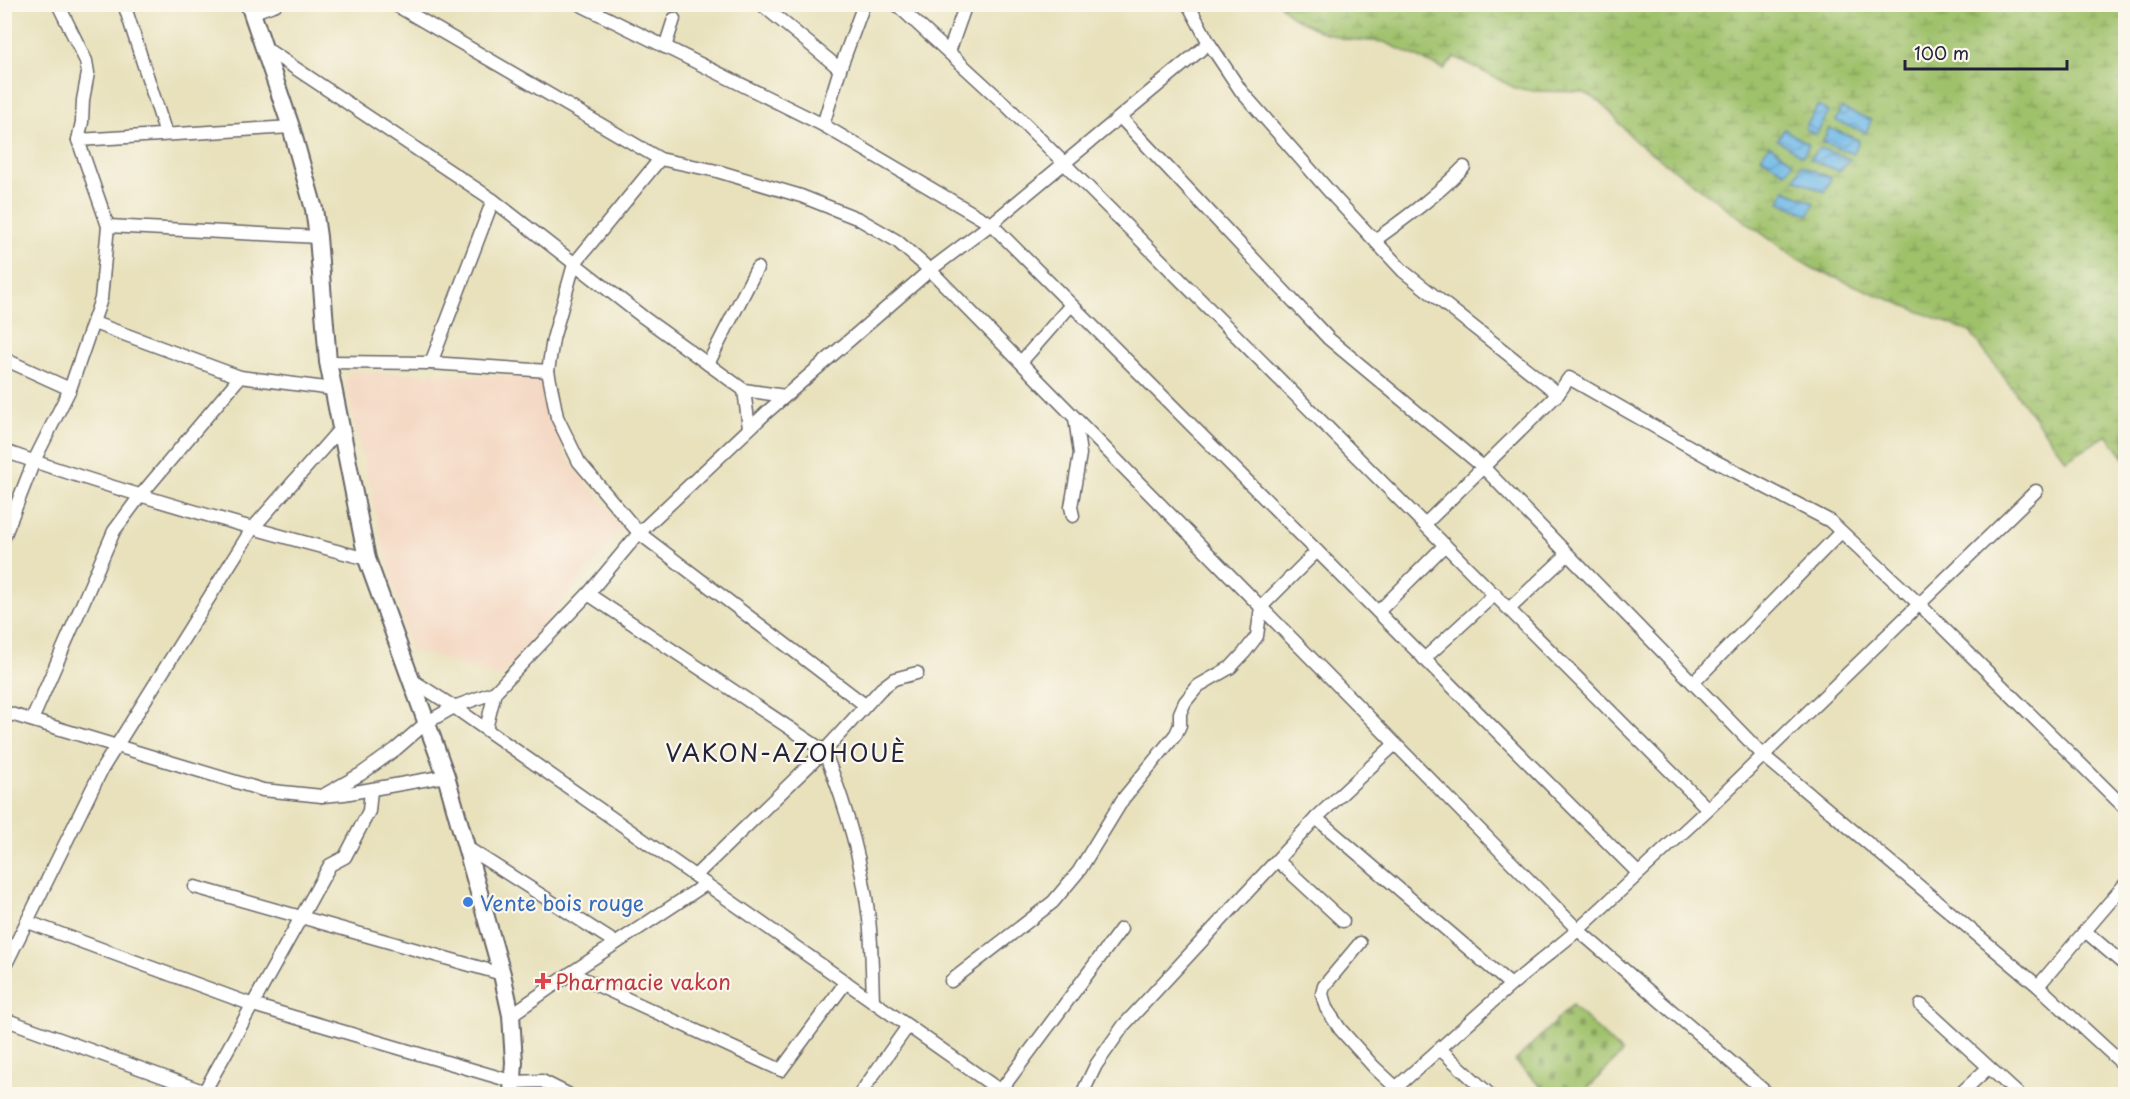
<svg xmlns="http://www.w3.org/2000/svg" width="2130" height="1099" viewBox="0 0 2130 1099" font-family="'Playpen Sans',sans-serif">
<style>
.built{fill:#f3d4be}
.wetland{fill:url(#wetland-marsh);stroke:#607252;stroke-width:1.5}
.cemetery{fill:url(#cemetery-stones);stroke:#607252;stroke-width:1.5}
.water{fill:url(#water-waves);stroke:#486e92;stroke-width:1.5}
.lines{fill:none;stroke-linecap:round;stroke-linejoin:round}
.minor-casing{stroke:#676568;stroke-width:15}
.secondary-casing{stroke:#676568;stroke-width:20}
.minor{stroke:#fff;stroke-width:12}
.secondary{stroke:#fff;stroke-width:16}
.shop-dot{fill:#3f7fe0;stroke:#fbf7ec;stroke-width:2}
.health-dot{fill:#e0444e;stroke:#fbf7ec;stroke-width:2}
.labels{text-anchor:middle;dominant-baseline:central;stroke-width:4.5;stroke-linejoin:round;paint-order:stroke}
.shop-label{font-size:21px;fill:#366cbe;stroke:#fbf7ec;text-anchor:start}
.health-label{font-size:21px;fill:#be3a42;stroke:#fbf7ec;text-anchor:start}
.quarter-label{font-size:24px;letter-spacing:1.5px;fill:#22223b;stroke:#fbf7ec}
</style>
<defs>
<pattern id="wetland-marsh" width="20" height="14" patternUnits="userSpaceOnUse" patternTransform="scale(1.5)"><rect width="20" height="14" fill="#9fc16a"/><path d="M1 5h8M5 5V1M11 12h8M15 12V8" fill="none" stroke="#819c58"/></pattern>
<pattern id="cemetery-stones" width="16" height="16" patternUnits="userSpaceOnUse" patternTransform="scale(1.5)"><rect width="16" height="16" fill="#9fc16a"/><path d="M2 7V4a2 2 0 0 1 4 0v3zM10 15v-3a2 2 0 0 1 4 0v3z" fill="#819c58"/></pattern>
<pattern id="water-waves" width="16" height="10" patternUnits="userSpaceOnUse" patternTransform="scale(1.5)"><rect width="16" height="10" fill="#6fb9e8"/><path d="M0 5q4-4 8 0t8 0" fill="none" stroke="#5b96bd"/></pattern>
</defs>
<rect width="100%" height="100%" fill="#fbf7ec"/>
<filter id="ink" filterUnits="userSpaceOnUse"><feTurbulence type="fractalNoise" baseFrequency=".0167" numOctaves="2"/><feDisplacementMap in="SourceGraphic" scale="12" xChannelSelector="R" yChannelSelector="G"/><feConvolveMatrix kernelMatrix="1 2 1 2 8 2 1 2 1" color-interpolation-filters="sRGB"/></filter>
<filter id="wash" filterUnits="userSpaceOnUse"><feTurbulence type="fractalNoise" baseFrequency=".008" numOctaves="4" result="noise"/><feDisplacementMap in="SourceGraphic" scale="24" xChannelSelector="R" yChannelSelector="G"/><feGaussianBlur stdDeviation="1.35" result="paint"/><feColorMatrix in="noise" values="0 0 0 0 0 0 0 0 0 0 0 0 0 0 0 0 0 1.4 0 .05"/><feComposite in="paint" operator="in"/></filter>
<g filter="url(#wash)">
<rect width="100%" height="100%" fill="#e8e1bc"/>
<path class="built" d="M 350,372 L 538,377 L 565,456 L 622,527 L 500,677 L 410,649 L 371,496 L 374,492 L 373,486 L 368,480 L 345,382 Z"/>
<path class="wetland" d="M 1280,5 L 2125,5 L 2125,459 L 2107,435 L 2066,460 L 1970,332 L 1814,269 L 1797,259 L 1635,141 L 1601,102 L 1583,92 L 1533,91 L 1515,88 L 1455,57 L 1444,69 L 1384,42 L 1344,39 L 1317,30 L 1291,16 Z"/>
<path class="cemetery" d="M 1572,1005 L 1622,1053 L 1583,1094 L 1548,1094 L 1515,1061 Z"/>
<g class="water">
<path d="M 1818,106 L 1829,112 L 1816,135 L 1805,128 Z"/>
<path d="M 1841,108 L 1871,120 L 1866,133 L 1836,121 Z"/>
<path d="M 1829,128 L 1859,140 L 1854,154 L 1823,142 Z"/>
<path d="M 1784,129 L 1809,145 L 1802,156 L 1777,140 Z"/>
<path d="M 1769,145 L 1793,162 L 1786,173 L 1761,157 Z"/>
<path d="M 1820,148 L 1850,159 L 1839,171 L 1809,159 Z"/>
<path d="M 1801,165 L 1831,178 L 1825,192 L 1795,179 Z"/>
<path d="M 1785,190 L 1814,203 L 1809,215 L 1780,202 Z"/>
</g>
</g>
<g filter="url(#ink)">
<g class="lines">
<defs>
<g id="minor">
<path d="M 124,4 L 166,134"/>
<path d="M 394,4 L 660,159 L 717,171 L 801,196 L 859,219 L 897,241 L 930,270 L 1578,930 L 1768,1094"/>
<path d="M 579,4 L 823,125 L 991,224 L 1638,873"/>
<path d="M 761,4 L 840,69"/>
<path d="M 896,4 L 1008,107 L 1708,809"/>
<path d="M 1188,4 L 1209,43 L 1241,91 L 1336,199 L 1403,271 L 1558,394 L 1569,378 L 1715,461 L 1830,521 L 1919,604 L 2126,809"/>
<path d="M 251,13 L 276,4"/>
<path d="M 262,46 L 493,200 L 643,317 L 744,390 L 785,396"/>
<path d="M 665,47 L 674,19"/>
<path d="M 949,52 L 966,4"/>
<path d="M 1121,118 L 1329,339 L 1483,467 L 1764,756 L 2038,986 L 2126,1067"/>
<path d="M 823,125 L 840,69 L 864,4"/>
<path d="M 78,140 L 291,127"/>
<path d="M 660,159 L 574,264 L 553,339 L 548,371 L 557,417 L 579,462 L 639,533 L 865,705"/>
<path d="M 108,226 L 318,237"/>
<path d="M 1375,240 C 1407,217 1437,195 1464,167"/>
<path d="M 94,323 L 240,377 L 333,389"/>
<path d="M 4,359 L 70,389"/>
<path d="M 328,362 L 431,363 L 548,371"/>
<path d="M 1021,362 L 1071,305"/>
<path d="M 431,363 L 493,200"/>
<path d="M 708,364 L 757,268"/>
<path d="M 744,390 L 749,428"/>
<path d="M 4,451 C 124,493 245,527 367,559"/>
<path d="M 1073,516 L 1071,507 L 1080,454 L 1075,418"/>
<path d="M 1425,524 L 1558,394"/>
<path d="M 4,537 L 34,461 L 70,389 L 101,299 L 108,226 L 78,140 L 82,122 L 83,100 L 88,73 L 86,61 L 58,4"/>
<path d="M 588,594 L 824,751 C 846,805 862,861 869,919 C 872,946 872,974 873,1001"/>
<path d="M 1509,609 L 1567,555"/>
<path d="M 1378,612 L 1445,545"/>
<path d="M 1424,659 L 1495,594"/>
<path d="M 412,680 L 454,707 L 1005,1094"/>
<path d="M 1693,683 L 1841,532"/>
<path d="M 4,712 L 263,790 L 322,796 L 344,794 L 446,776"/>
<path d="M 32,720 L 114,531 L 140,496 L 240,377"/>
<path d="M 486,729 L 495,692"/>
<path d="M 322,796 L 361,774 L 396,749 L 426,723 L 454,707 L 495,692 L 588,594 L 639,533 L 767,412 L 930,270 L 991,224 L 1209,43"/>
<path d="M 1316,818 L 1511,985"/>
<path d="M 466,847 L 616,943"/>
<path d="M 1278,861 L 1343,921"/>
<path d="M 695,876 L 824,751 L 881,689 L 894,679 L 917,673"/>
<path d="M 195,887 L 502,974"/>
<path d="M 28,922 L 253,1005 L 514,1082 L 542,1081 L 568,1094"/>
<path d="M 2085,931 L 2126,966"/>
<path d="M 1360,943 L 1324,986 L 1322,994 L 1326,1008 L 1340,1029 L 1374,1067 L 1403,1094"/>
<path d="M 4,968 L 102,769 L 252,529 L 340,429"/>
<path d="M 571,973 L 781,1070 L 846,982"/>
<path d="M 951,981 L 1053,902 L 1079,871 L 1123,799 L 1176,734 L 1180,725 L 1180,713 L 1185,702 L 1198,686 L 1231,667 L 1244,653 L 1257,636 L 1261,607 L 1317,551"/>
<path d="M 2038,986 L 2126,883"/>
<path d="M 1921,1005 L 2018,1094"/>
<path d="M 511,1015 L 571,973 L 706,884"/>
<path d="M 4,1019 L 211,1094"/>
<path d="M 1440,1049 L 1489,1094"/>
<path d="M 203,1094 L 330,865 L 345,857 L 369,811 L 371,790"/>
<path d="M 860,1094 L 908,1026"/>
<path d="M 998,1094 L 1121,929"/>
<path d="M 1082,1094 L 1096,1065 L 1124,1025 L 1316,818 L 1395,744"/>
<path d="M 1389,1094 L 1511,985 L 1578,930 L 1708,809 L 2036,491"/>
<path d="M 1960,1094 L 1988,1068"/>
</g>
<path id="secondary" d="M 249,4 L 291,127 L 314,209 L 318,237 L 328,362 L 367,559 L 446,776 L 502,974 L 511,1015 L 514,1062 L 512,1094"/>
</defs>
<use href="#minor" class="minor-casing"/>
<use href="#secondary" class="secondary-casing"/>
<use href="#minor" class="minor"/>
<use href="#secondary" class="secondary"/>
</g>
</g>
<circle class="shop-dot" cx="468" cy="902" r="6"/>
<path class="health-dot" d="M540 972h6v6h6v6h-6v6h-6v-6h-6v-6h6z"/>
<g class="labels">
<g class="shop-label">
<text x="480" y="902">Vente bois rouge</text>
</g>
<g class="health-label">
<text x="555" y="981">Pharmacie vakon</text>
</g>
<g class="quarter-label">
<text x="786" y="752">VAKON-AZOHOUÈ</text>
</g>
</g>
<rect width="2130" height="1099" fill="none" stroke="#fbf7ec" stroke-width="24"/>
<path d="M1905 60v9h162v-9" fill="none" stroke="#22223b" stroke-width="3"/>
<text x="1914" y="60" font-size="18" fill="#22223b" stroke="#fbf7ec" stroke-width="4.5" paint-order="stroke">100 m</text>
</svg>
